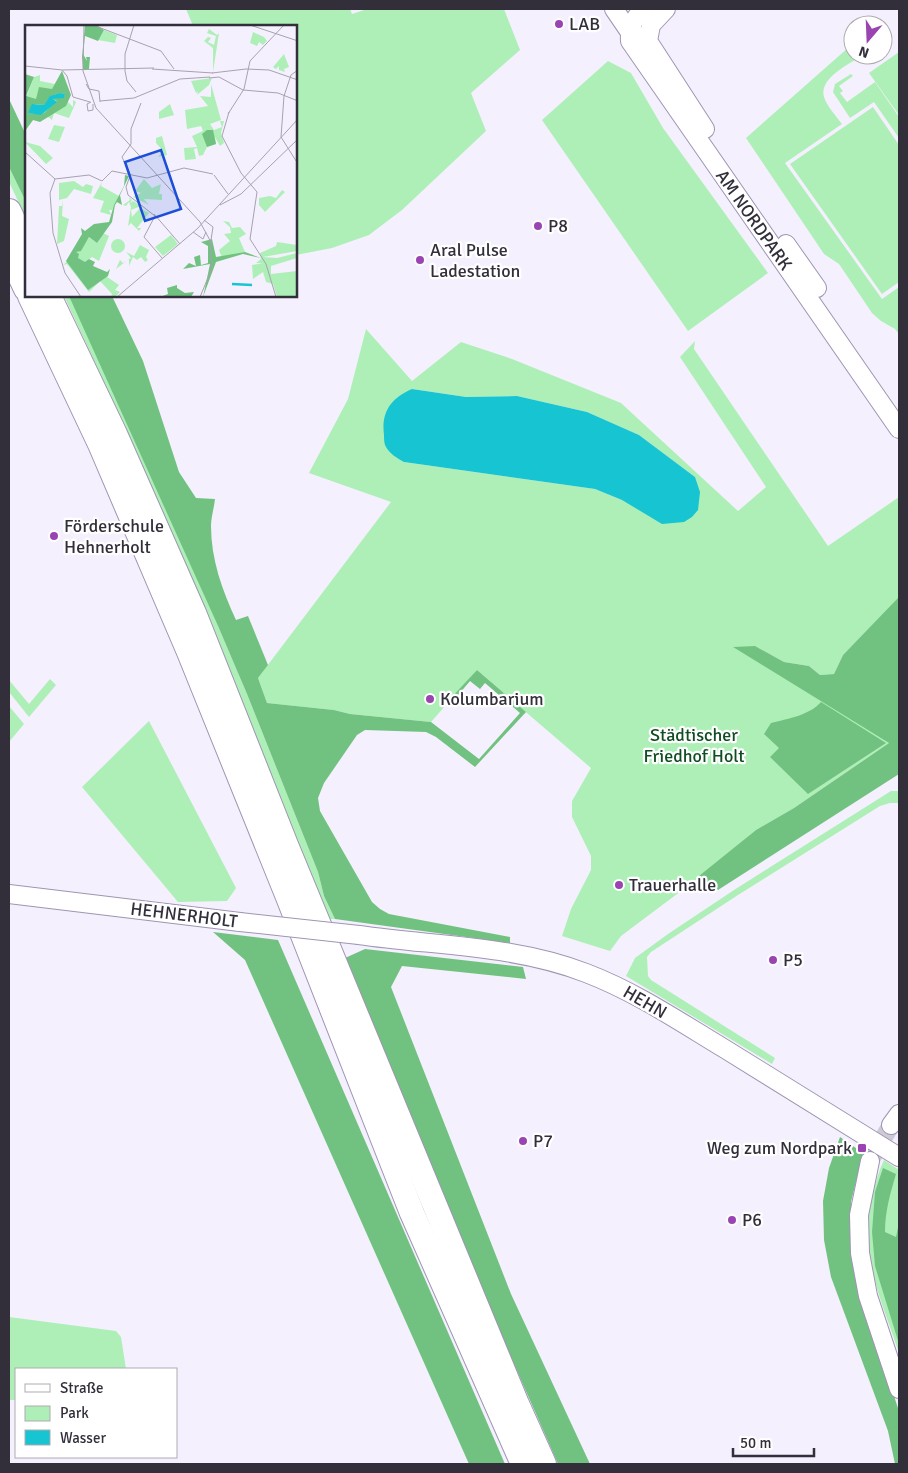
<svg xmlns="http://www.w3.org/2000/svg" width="908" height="1473" viewBox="0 0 908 1473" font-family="Signika,sans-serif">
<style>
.green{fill:#aeefb8;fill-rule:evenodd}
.forest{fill:#71c280}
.water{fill:#17c4d2}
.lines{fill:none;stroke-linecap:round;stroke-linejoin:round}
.secondary-tunnel{stroke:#cec9d6;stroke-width:18;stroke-dasharray:18 9;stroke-linecap:butt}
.secondary-casing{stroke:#9f95b2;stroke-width:20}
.highway-casing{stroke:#9f95b2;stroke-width:26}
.secondary{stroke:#fff;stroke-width:18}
.highway{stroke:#fff;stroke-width:24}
.secondary-bridge-casing{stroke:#9f95b2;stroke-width:20;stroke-linecap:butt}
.secondary-bridge{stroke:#fff;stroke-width:18}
.poi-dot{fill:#9a44b1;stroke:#fff;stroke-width:2}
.labels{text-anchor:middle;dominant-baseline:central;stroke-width:4.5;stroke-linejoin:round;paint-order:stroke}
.poi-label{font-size:18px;fill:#322e3a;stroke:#fff;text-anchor:start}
.street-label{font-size:18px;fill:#322e3a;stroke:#fff}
.park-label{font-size:18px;fill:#114d22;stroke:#fff}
.inset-river{fill:none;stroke:#17c4d2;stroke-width:2.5}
.inset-road{fill:none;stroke:#a7a2af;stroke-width:1}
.view{fill:#1d4ed8;fill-opacity:0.15;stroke:#1d4ed8;stroke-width:2.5}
.inset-edge{fill:none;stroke:#322e3a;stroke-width:2.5}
</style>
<rect width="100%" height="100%" fill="#f5f0fd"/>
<g class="green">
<path d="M 186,9 L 350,9 L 352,14 L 367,9 L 504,9 L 520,50 L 471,93 L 486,131 L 402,210 L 369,235 L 332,248 L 296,255 L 296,26 L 193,26 Z"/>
<path d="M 849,47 L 853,52 L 853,55 L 855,55 L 858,58 C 846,66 819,79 824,97 C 827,106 836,116 842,124 L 785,163 L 882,299 L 899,287 L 899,334 L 895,329 L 881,321 L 872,313 L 839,264 L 824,254 L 746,138 Z"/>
<path d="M 899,52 L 899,115 L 869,73 Z"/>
<path d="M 608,61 L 631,73 L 663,128 L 768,273 L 688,331 L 542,120 Z"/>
<path d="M 851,74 L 853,76 L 839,86 L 843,91 L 840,93 L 847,102 L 875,82 L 899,117 L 899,138 L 874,102 L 850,118 L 833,92 L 835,84 Z"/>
<path d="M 873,107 L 899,145 L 899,282 L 882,294 L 790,164 Z"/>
<path d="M 9,167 L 26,202 L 26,218 L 9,182 Z"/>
<path d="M 64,296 L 72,296 L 218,626 L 247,694 L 318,872 L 324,896 L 335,919 L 328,919 C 246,709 160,500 64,296 Z"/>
<path d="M 366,329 L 412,381 L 461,342 L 512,359 L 621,403 L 738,511 L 766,487 L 680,357 L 695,341 L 694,349 L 828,546 L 899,497 L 899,598 L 843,655 L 834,674 L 820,675 L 809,666 L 784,662 L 755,646 L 889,743 L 794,808 L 756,830 L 697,879 L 621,936 L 610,951 L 562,936 L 571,909 L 591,870 L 591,856 L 572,817 L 572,801 L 591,768 L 477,670 L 431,722 L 350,714 L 334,710 L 267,703 L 258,678 L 391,502 L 309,473 L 348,399 ZM 412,389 L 466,397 L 517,396 L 587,412 L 639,435 L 695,477 L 622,500 L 595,489 L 404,462 Z"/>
<path d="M 50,679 L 56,685 L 29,717 L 9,692 L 9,680 L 29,704 Z"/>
<path d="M 9,706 L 24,724 L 9,742 Z"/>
<path d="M 149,721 L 236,888 L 227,901 L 178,902 L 82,787 Z"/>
<path d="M 891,791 L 899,791 L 899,803 L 890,803 L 880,806 L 738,895 L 651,952 L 647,957 L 648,976 L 651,980 L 775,1058 L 772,1064 L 626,976 L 635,958 L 668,934 L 734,890 Z"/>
<path d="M 884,1160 L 899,1170 L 899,1353 C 888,1319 867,1271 867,1235 C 868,1212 874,1181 884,1160 Z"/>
<path d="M 9,1317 L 116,1331 L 121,1337 L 126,1369 L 16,1369 L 16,1400 L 9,1400 Z"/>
</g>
<g class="forest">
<path d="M 9,99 L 26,135 L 26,202 L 9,167 Z"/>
<path d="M 69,296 L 112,296 L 143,361 L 179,472 L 196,498 L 215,499 C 214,508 211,518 211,526 C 211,559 222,590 236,620 L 248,616 L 268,665 L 258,678 L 267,703 L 334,710 L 350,714 L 431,722 L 479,759 L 520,713 L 485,683 L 480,689 L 470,681 L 453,701 L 450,699 L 477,670 L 526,712 L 475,767 L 436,737 L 426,732 L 365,730 L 357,735 L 324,783 L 318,798 L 320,811 L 372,902 L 380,909 L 389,914 L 510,937 L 510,943 L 335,919 L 324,896 L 318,872 L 247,694 L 218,626 Z"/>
<path d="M 898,598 L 899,774 L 718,890 L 699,876 L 756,830 L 794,808 L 889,743 L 733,647 L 755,646 L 784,662 L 809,666 L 820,675 L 834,674 L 843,655 Z"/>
<path d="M 821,702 L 886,743 L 808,794 L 770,757 L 779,748 L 764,734 L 771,723 C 787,719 810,715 821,702 Z"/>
<path d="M 213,932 L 278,940 L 505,1464 L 469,1464 L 245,960 Z"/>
<path d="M 365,949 L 523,967 L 526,979 L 402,966 L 391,987 L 511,1294 L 590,1464 L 558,1464 L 474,1273 L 345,958 Z"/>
<path d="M 840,1137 L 863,1153 L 851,1202 L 851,1247 L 855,1279 L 899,1411 L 899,1464 L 895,1464 L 888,1431 L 831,1277 L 824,1240 L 823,1201 L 829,1168 Z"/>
<path d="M 883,1168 L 896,1174 C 890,1194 885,1212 885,1232 L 896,1237 L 899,1223 L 899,1344 L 875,1266 L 872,1232 L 875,1192 Z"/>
</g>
<path class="water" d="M 412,389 L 466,397 L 517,396 L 587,412 L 639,435 L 695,477 L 700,492 L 698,510 L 692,517 L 684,522 L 662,524 L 622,500 L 595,489 L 404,462 C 397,458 390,454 386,447 C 384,444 384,439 384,435 C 381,412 391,398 412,389 Z"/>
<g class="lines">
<path class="secondary-tunnel" d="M 870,1161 L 891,1125"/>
<defs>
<g id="secondary">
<path d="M 614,9 L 629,31 L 637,35"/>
<path d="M 644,9 C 633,19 629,27 630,41 L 899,429"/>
<path d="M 666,9 L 651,25 L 648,41 L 705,129"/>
<path d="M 786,244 L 817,288"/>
<path d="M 9,894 L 240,922"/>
<path d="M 359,935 C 434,946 514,945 586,973 C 636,992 680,1022 725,1049 C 783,1085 841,1121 899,1157"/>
<path d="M 891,1125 L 899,1114"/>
<path d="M 870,1161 L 859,1215 L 860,1253 L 868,1296 L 899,1389"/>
</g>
<g id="highway">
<path d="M 9,211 L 26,248"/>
<path d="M 9,253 L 26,289"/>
<path d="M 30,296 L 100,444 L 189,652 L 288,897 L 412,1213 L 523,1464"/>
<path d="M 49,296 L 115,434 L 194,613 L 286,845 L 517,1404 L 544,1464"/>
</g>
</defs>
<use href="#secondary" class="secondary-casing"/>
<use href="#highway" class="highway-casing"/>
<use href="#secondary" class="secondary"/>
<use href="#highway" class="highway"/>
<defs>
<path id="secondary-bridge" d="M 240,922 L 359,935"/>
</defs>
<use href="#secondary-bridge" class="secondary-bridge-casing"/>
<use href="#secondary-bridge" class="secondary-bridge"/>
</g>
<g class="poi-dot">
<circle cx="559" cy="24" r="5"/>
<circle cx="538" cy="226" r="5"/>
<circle cx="420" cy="260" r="5"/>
<circle cx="54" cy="536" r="5"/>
<circle cx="430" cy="699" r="5"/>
<circle cx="619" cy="885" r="5"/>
<circle cx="773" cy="960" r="5"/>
<circle cx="523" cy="1141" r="5"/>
<rect x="857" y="1143" width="10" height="10" rx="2.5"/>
<circle cx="732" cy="1220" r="5"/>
</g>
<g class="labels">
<g class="poi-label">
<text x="569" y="24">LAB</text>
<text x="548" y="226">P8</text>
<text x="430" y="250">Aral Pulse<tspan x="430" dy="21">Ladestation</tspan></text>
<text x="64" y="526">Förderschule<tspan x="64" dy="21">Hehnerholt</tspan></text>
<text x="440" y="699">Kolumbarium</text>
<text x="629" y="885">Trauerhalle</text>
<text x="783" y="960">P5</text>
<text x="533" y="1141">P7</text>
<text x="852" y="1148" text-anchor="end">Weg zum Nordpark</text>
<text x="742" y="1220">P6</text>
</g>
<g class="street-label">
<text transform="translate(754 220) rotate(55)">AM NORDPARK</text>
<text transform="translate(184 915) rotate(7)">HEHNERHOLT</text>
<text transform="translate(645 1002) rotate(30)">HEHN</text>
</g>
<g class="park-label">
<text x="694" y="735">Städtischer<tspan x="694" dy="21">Friedhof Holt</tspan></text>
</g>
</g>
<g transform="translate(25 25)">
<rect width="272" height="272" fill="#f5f0fd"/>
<path d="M 184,4 L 192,10 L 194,8 L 188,47 L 188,23 L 179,16 L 183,12 L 186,13 L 183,17 L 189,20 L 191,11 L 182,8 ZM 79,5 L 92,10 L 90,18 L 73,15 ZM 228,7 L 239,12 L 242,16 L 238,20 L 234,17 L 232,21 L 225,18 ZM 259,29 L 264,42 L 259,44 L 260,47 L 254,45 L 254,41 L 251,44 L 248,42 ZM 37,46 L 43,77 L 48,82 L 48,75 L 51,77 L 44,93 L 29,88 L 27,95 L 22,91 L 8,95 L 0,106 L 0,75 L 9,52 L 15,50 L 15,56 L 30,59 ZM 187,53 L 184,60 L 172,70 L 173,67 L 171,68 L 166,56 ZM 186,59 L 196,95 L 185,99 L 189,105 L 197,102 L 195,96 L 199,96 L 196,108 L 199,118 L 195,121 L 190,112 L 191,119 L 182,122 L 178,130 L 174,131 L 172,123 L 169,124 L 171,134 L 160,135 L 159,123 L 172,122 L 167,111 L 178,106 L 176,101 L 162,104 L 160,85 L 183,81 L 175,71 L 186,72 ZM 145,79 L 149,90 L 134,94 L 134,87 ZM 29,100 L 40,102 L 34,117 L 23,114 ZM 137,111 L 142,130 L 133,132 L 138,126 L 131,118 L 131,113 ZM 0,117 L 15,121 L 28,133 L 21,139 ZM 119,154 L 127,163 L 136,159 L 134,169 L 137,169 L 137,175 L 119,174 L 124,180 L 108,172 L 116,168 L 110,166 ZM 49,156 L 58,162 L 61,159 L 68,161 L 66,169 L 49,164 L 42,173 L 34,175 L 34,158 ZM 77,157 L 76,161 L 94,171 L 87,185 L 84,185 L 86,190 L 75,187 L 79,176 L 68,173 ZM 257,165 L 260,167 L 240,187 L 234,180 L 234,173 L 245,171 L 251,173 ZM 104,172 L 107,175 L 105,178 L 108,176 L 116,181 L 106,185 L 107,192 L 115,183 L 124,188 L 112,203 L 116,203 L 114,206 L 106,198 L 103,201 L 106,182 L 104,177 L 101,181 L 98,180 L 105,175 ZM 38,175 L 37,191 L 44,194 L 39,216 L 32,219 L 34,181 L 37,181 ZM 198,196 L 204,197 L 207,203 L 215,202 L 221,209 L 214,213 L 220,227 L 197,233 L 194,225 L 205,216 L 199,209 L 206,208 L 205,202 ZM 78,208 L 84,211 L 74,236 L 67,232 L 63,235 L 66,241 L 94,260 L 90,265 L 95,267 L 90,272 L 86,272 L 87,269 L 75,256 L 64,267 L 42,239 L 38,240 L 48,231 L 52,233 L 50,227 L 56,225 L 64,212 L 72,218 ZM 146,210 L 153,219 L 138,231 L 130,222 ZM86 221a7 7 0 1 1 14 0a7 7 0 1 1-14 0ZM 252,217 L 272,220 L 272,226 L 238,232 L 252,233 L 272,228 L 272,233 L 246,241 L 246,249 L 272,246 L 272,272 L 252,272 L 248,259 L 241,257 L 238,247 L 228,254 L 227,240 L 238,238 L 231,238 L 236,234 L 235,228 L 251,221 ZM 115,220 L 124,225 L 121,232 L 123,235 L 120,237 L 116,232 L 112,235 L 108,232 L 104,241 L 104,234 L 91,244 L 95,235 L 98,238 L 106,233 L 101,227 L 109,231 Z" fill="#aeefb8"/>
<path d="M 60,0 L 71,0 L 79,5 L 73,16 L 60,11 L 58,29 L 62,36 L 61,32 L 65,32 L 64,44 L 58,44 L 57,32 ZM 37,46 L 46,70 L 41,81 L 15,97 L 8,95 L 0,106 L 0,49 L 9,52 L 1,71 L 11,74 L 14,62 L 27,64 ZM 35,68 L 40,69 L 39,72 L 28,74 L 32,76 L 19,88 L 15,90 L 17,84 L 13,89 L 3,88 L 10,79 L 19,80 L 26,71 ZM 182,105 L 188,105 L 191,119 L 182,122 L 177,109 ZM 100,150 L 104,151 L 95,170 L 97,180 L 92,177 L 90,180 L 87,197 L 72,218 L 64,212 L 56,226 L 51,227 L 54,229 L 53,233 L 60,237 L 64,234 L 70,237 L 68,241 L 82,247 L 85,244 L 83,251 L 63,265 L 41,236 L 57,209 L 56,203 L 60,206 L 69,199 L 84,197 L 89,180 L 99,161 ZM 187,214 L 191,232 L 220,227 L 236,233 L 218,229 L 191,237 L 178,272 L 185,239 L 158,244 L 164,238 L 171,241 L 169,232 L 175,230 L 176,240 L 183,238 L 183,221 L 176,217 ZM 152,260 L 152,263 L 160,268 L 169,267 L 166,272 L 135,272 L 143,269 L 142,263 Z" fill="#71c280" fill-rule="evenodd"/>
<path d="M 35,68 L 40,69 L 39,73 L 28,74 L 32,77 L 16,90 L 3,88 L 7,79 L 19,80 L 25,71 Z" fill="#17c4d2"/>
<path class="inset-river" d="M 207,259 L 227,260"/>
<path class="inset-road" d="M 59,0 L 58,46 L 71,83 L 175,197 L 187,219M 68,0 L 136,26 L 149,44M 109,0 L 100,29 L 100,46 L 102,56 L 111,67M 225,0 L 273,16M 0,41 L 37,45 L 129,43M 127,44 L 188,48M 221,44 L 244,45 L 273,55M 37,45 L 42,51 L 48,72 L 65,77M 187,48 L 221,44M 184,53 L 194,52 L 218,65 L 253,68 L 273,76M 61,59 L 64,64 L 74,66 L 75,77M 259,71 L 256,112 L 273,139M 259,71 L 266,50 L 273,45M 75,76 L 109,73 L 155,54 L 185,52M 66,77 L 62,79 L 63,86 L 68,85 L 68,79M 204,87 L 197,111 L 216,148 L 232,167 L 225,214 L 241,239 L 251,272M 203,89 L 219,64 L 225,36 L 259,0M 0,127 L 30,154M 105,149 L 97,132 L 106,119 L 106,104 L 116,78M 189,150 L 203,169M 105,151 L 101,162 L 103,170 L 130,191 L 119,212 L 137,233M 30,154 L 64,150 L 77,156 L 87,146 L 122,153 L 159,143 L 188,149M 30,154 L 25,168 L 28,208 L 40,248 L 56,272M 195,180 L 216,169 L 273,114M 129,189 L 155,219M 179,195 L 188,202 L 186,215M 168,207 L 178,214 L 181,207M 92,272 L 172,204 L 273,94M 175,272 L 187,243 L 185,216"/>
<path class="view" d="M 136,125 L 156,184 L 120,196 L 100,137 Z"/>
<rect width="272" height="272" class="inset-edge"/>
</g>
<rect width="908" height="1473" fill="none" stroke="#322e3a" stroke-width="20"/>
<rect x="15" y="1368" width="162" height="90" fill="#ffffff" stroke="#adabb0"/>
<rect x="25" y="1384" width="25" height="8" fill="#ffffff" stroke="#adabb0"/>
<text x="60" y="1393" font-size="15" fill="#322e3a">Straße</text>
<rect x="25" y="1406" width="25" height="15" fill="#aeefb8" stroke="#adabb0"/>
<text x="60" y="1418" font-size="15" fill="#322e3a">Park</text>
<rect x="25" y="1430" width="25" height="15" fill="#17c4d2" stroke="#adabb0"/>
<text x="60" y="1443" font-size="15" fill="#322e3a">Wasser</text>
<g transform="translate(868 40) rotate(199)"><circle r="24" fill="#ffffff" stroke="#adabb0"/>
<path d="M0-4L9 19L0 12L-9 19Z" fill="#9a44b1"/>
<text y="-8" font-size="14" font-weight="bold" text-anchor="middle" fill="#322e3a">N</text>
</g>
<path d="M733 1448v8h81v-8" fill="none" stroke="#322e3a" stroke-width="2.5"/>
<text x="740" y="1448" font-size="15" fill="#322e3a" stroke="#ffffff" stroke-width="4" paint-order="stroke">50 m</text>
</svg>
